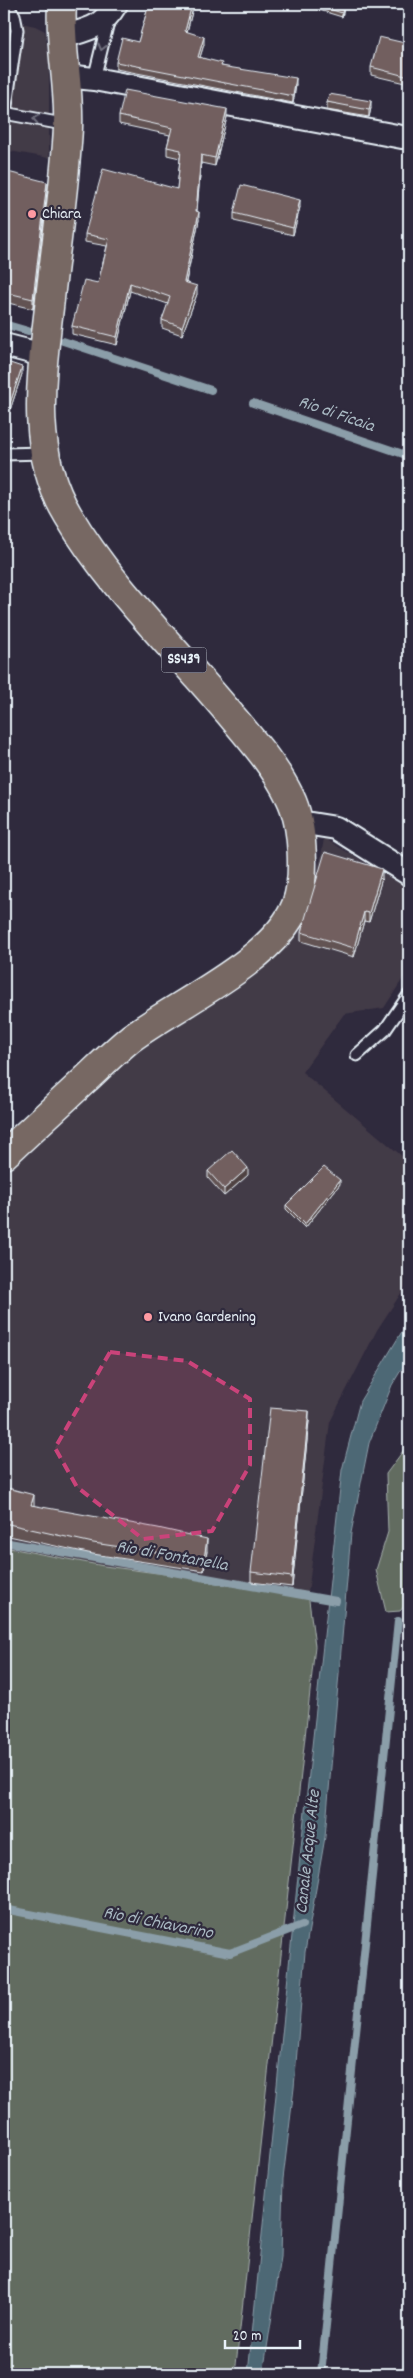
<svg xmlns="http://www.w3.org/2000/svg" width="413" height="2378" viewBox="0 0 413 2378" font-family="Dekko,sans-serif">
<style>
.built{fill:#433a47}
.green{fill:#626c60;stroke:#a5aeac}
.water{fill:#4d6775;stroke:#8b9ea9}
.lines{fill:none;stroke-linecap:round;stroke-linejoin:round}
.stream{stroke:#8b9ea9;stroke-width:8}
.service-casing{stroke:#e8f1f8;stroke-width:15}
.minor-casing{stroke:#e8f1f8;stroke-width:26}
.primary-casing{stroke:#e8f1f8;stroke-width:31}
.service{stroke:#2f2a3d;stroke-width:11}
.minor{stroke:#2f2a3d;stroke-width:22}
.primary{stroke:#776864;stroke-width:28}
.wall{fill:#625252;stroke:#e8f1f8}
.shaded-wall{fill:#504242;stroke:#e8f1f8}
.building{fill:#725f5f;stroke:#e8f1f8}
.oneway{stroke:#70707e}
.marked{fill:#ca437a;fill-opacity:0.2;stroke:#ca437a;stroke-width:4;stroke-dasharray:10 6;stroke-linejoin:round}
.poi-dot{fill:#ff9aa2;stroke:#2f2a3d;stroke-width:2}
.labels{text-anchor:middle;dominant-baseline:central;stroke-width:4.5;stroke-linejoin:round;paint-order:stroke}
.shield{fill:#2f2a3d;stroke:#b0b5c0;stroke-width:1}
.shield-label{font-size:15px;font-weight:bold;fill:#e8f1f8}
.poi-label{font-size:16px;fill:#e8f1f8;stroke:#2f2a3d;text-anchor:start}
.water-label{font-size:18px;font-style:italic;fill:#aabac4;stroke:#2f2a3d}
</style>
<rect width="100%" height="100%" fill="#2f2a3d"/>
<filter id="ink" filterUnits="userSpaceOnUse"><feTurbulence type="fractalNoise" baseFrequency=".02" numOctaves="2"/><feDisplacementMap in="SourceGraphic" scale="10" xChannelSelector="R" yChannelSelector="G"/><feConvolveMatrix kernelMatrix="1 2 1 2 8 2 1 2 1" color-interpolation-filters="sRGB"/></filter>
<g filter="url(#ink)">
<g class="built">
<path d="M 4,19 L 35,26 L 45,31 L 49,61 L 49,158 L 4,150 Z"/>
<path d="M 324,838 L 409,889 L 409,969 L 384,1008 L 344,1014 L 302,1072 L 409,1162 L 409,1281 L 377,1330 L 330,1422 L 308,1593 L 104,1566 L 4,1547 L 4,1166 L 123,1059 L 172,1029 L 217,995 L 293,933 L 321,857 Z"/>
</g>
<g class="green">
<path d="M 409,1443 L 409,1601 L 400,1611 L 386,1612 L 376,1570 L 388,1532 L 386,1474 Z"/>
<path d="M 4,1547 L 104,1566 L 308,1593 L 315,1646 L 235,2374 L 4,2374 Z"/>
</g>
<path class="water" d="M 409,1320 L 409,1357 L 392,1385 L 369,1443 L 351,1533 L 325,1837 L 305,1952 L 294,2088 L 283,2179 L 281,2257 L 263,2374 L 248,2374 L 299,1866 L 342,1470 L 360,1401 Z"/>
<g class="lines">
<g class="stream">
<path d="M 4,324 L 28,331"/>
<path d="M 63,341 L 211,390"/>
<path d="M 253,403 L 409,456"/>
<path d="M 4,1542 L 336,1601"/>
<path d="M 4,1909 L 230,1953 L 302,1925"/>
<path d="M 321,2374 L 398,1621"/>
</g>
<defs>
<g id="service">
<path d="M 4,4 L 14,15 L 17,30 L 5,113"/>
<path d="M 94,79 L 109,18"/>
<path d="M 4,113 L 68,125"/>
<path d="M 4,454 L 45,453"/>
<path d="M 357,1055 L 385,1030 L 409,995"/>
</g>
<g id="minor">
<path d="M 62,37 C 88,29 101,29 116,4"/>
<path d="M 66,76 L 94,79 L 402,137"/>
<path d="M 4,345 L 43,355"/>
<path d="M 299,822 L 336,828 L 409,874"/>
</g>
<path id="primary" d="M 4,1155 C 31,1130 58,1105 85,1080 C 100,1066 115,1051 131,1038 C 178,1003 274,961 296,905 C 306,878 303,823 290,797 C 275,766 251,739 229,713 C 176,649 110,587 68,515 C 28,449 42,372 50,299 C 56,242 65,185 68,128 C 70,86 59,45 62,4"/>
</defs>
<use href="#service" class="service-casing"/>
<use href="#minor" class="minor-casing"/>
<use href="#primary" class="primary-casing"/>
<use href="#service" class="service"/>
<use href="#minor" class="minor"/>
<use href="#primary" class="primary"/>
</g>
<g class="wall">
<path d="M 149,4 L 194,4 L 187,32 L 204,44 L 200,57 L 222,66 L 296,85 L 293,103 L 116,69 L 116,62 L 138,42 Z"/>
<path d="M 316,4 L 345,4 L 342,17 L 316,9 Z"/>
<path d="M 409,44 L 409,84 L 371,75 L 371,67 Z"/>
<path d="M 327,102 L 371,108 L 369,117 L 327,110 Z"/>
<path d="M 119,116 L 227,117 L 215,166 L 201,163 L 197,211 L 199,220 L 186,282 L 197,294 L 182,335 L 162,328 L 162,320 L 168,304 L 130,291 L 117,345 L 72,334 L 72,326 L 98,283 L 107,246 L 85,242 L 85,234 L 177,189 L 180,158 L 167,155 L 167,147 L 170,135 L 119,124 Z"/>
<path d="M 4,171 L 47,192 L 33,309 L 4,302 L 4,234 L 6,216 L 4,216 Z"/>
<path d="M 300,207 L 293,235 L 234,221 L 234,213 Z"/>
<path d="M 4,361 L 22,374 L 7,419 L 4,418 Z"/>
<path d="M 382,878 L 369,922 L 364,921 L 354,957 L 301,941 L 301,932 Z"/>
<path d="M 208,1171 L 248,1175 L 224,1196 L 208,1178 Z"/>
<path d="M 340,1184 L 305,1228 L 286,1209 L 286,1205 Z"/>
<path d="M 309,1421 L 292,1587 L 251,1582 L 251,1572 Z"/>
<path d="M 4,1487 L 34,1506 L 207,1551 L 204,1571 L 93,1554 L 4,1535 Z"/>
</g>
<g class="shaded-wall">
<path d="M 192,4 L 194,4 L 185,39 L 185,31 Z"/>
<path d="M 344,4 L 345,4 L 342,17 L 342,13 Z"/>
<path d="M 204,37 L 204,44 L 198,64 L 198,57 Z"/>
<path d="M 296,78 L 296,85 L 293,103 L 293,96 Z"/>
<path d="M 371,101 L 371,108 L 369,117 L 369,110 Z"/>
<path d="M 227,109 L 227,117 L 215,166 L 215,158 Z"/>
<path d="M 201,155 L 201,163 L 196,219 L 196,211 Z"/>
<path d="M 47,182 L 47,192 L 33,309 L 33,299 Z"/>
<path d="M 300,200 L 300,207 L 293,235 L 293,228 Z"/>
<path d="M 199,212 L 199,220 L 184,290 L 184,282 Z"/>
<path d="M 130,283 L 130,291 L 117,345 L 117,337 Z"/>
<path d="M 197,286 L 197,294 L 182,335 L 182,327 Z"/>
<path d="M 22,367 L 22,374 L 7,419 L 7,412 Z"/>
<path d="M 382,869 L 382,878 L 369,922 L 369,913 Z"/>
<path d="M 364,912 L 364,921 L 354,957 L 354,948 Z"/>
<path d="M 248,1168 L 248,1175 L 224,1196 L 224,1189 Z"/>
<path d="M 340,1180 L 340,1184 L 305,1228 L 305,1224 Z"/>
<path d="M 309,1411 L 309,1421 L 292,1587 L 292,1577 Z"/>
<path d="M 34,1495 L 34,1506 L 31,1505 Z"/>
<path d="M 207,1539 L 207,1551 L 204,1571 L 204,1559 Z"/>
</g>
<g class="building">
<path d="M 149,4 L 192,4 L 185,31 L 204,37 L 198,57 L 222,63 L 221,66 L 296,78 L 293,96 L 116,62 L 122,38 L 138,42 Z"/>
<path d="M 316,4 L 344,4 L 342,13 L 316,5 Z"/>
<path d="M 379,37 L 409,44 L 409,77 L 371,67 Z"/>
<path d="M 125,90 L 227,109 L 215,158 L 201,155 L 196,211 L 199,212 L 184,282 L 197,286 L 182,327 L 162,320 L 170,297 L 130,283 L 117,337 L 72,326 L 84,280 L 98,283 L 109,239 L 85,234 L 103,169 L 177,189 L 181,150 L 167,147 L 172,128 L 119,116 Z"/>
<path d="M 329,94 L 371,101 L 369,110 L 327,102 Z"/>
<path d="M 4,171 L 47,182 L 33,299 L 4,292 L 4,234 L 8,207 L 4,206 Z"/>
<path d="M 241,185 L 300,200 L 293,228 L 234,213 Z"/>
<path d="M 4,361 L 22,367 L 7,412 L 4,411 Z"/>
<path d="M 325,852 L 382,869 L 369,913 L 364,912 L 354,948 L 301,932 Z"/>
<path d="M 232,1150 L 248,1168 L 224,1189 L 208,1171 Z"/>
<path d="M 324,1167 L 340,1180 L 305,1224 L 286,1205 Z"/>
<path d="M 270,1408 L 309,1411 L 292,1577 L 251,1572 Z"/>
<path d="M 4,1487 L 34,1495 L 31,1505 L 158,1528 L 207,1539 L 204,1559 L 93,1543 L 4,1523 Z"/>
</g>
<defs><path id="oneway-chevron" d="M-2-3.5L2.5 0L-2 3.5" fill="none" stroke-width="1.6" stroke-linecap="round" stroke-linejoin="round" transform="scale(1.25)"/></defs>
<g class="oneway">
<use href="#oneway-chevron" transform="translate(102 47) rotate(104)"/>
<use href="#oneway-chevron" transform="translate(36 119) rotate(-170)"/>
</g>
</g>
<path class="marked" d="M 110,1352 L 187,1361 L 250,1399 L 250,1465 L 212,1531 L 143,1539 L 77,1487 L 55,1448 Z"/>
<g class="poi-dot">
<circle cx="32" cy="214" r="5"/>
<circle cx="148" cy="1317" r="5"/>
</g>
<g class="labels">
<rect class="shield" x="161.5" y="647.5" width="45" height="25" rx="4"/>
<g class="shield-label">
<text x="184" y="660">SS439</text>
</g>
<g class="poi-label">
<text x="42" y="214">Chiara</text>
<text x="158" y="1317">Ivano Gardening</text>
</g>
<g class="water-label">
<text transform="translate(336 415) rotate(19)">Rio di Ficaia</text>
<text transform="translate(172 1557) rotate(10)">Rio di Fontanella</text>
<text transform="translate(309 1852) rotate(-84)">Canale Acque Alte</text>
<text transform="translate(158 1924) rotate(11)">Rio di Chiavarino</text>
</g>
</g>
<rect width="413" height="2378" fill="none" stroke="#2f2a3d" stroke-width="20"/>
<rect x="10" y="10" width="393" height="2358" fill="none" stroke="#e8f1f8" stroke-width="2" filter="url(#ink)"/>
<path d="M225 2340v8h75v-8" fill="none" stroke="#e8f1f8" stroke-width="2.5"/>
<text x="233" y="2340" font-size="15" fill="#e8f1f8" stroke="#2f2a3d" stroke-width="4" paint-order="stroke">20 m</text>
</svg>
